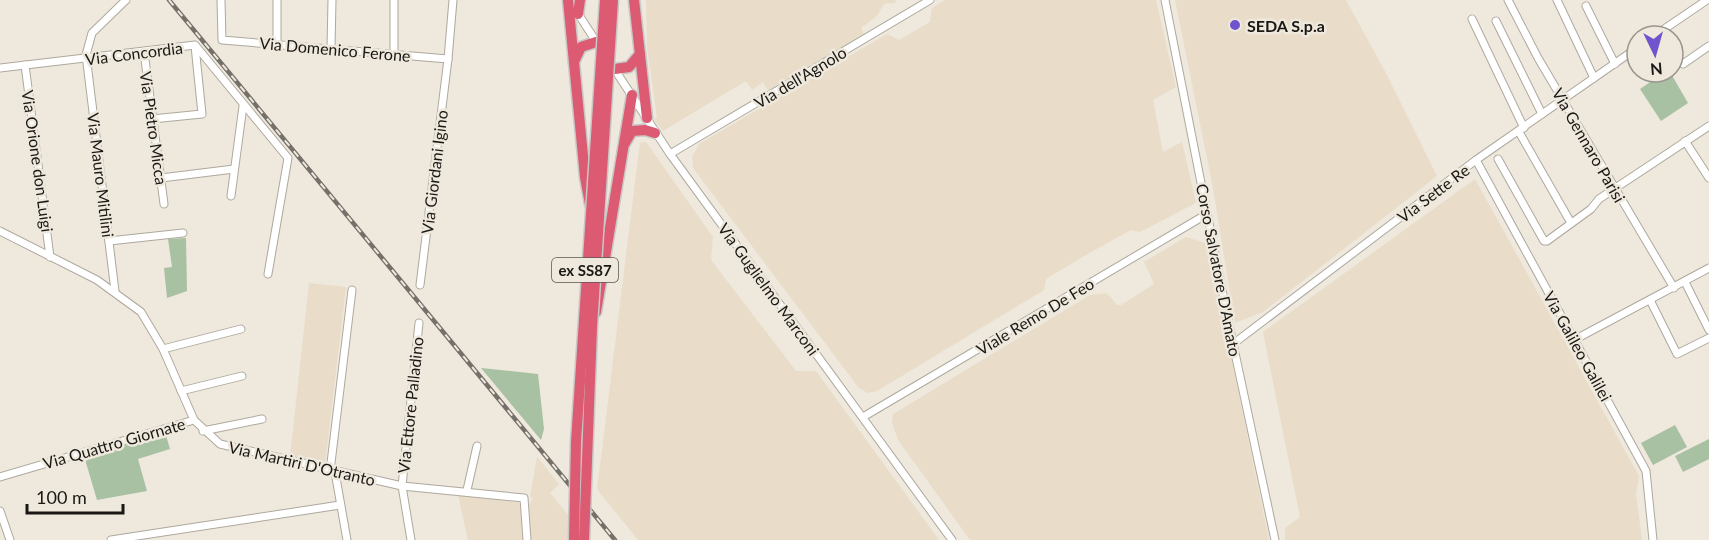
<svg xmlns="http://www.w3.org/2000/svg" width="1709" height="540" viewBox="0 0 1709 540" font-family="Lato,sans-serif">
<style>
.industrial{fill:#e9ddc9}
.green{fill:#a9c1a3}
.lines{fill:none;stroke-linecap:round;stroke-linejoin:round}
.minor-casing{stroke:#aea89e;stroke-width:9}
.highway-casing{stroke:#c8c8c7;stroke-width:13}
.minor{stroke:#fff;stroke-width:7}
.highway{stroke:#dc5b73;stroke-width:10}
.rail-casing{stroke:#75716a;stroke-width:4.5}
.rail{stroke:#eee8dd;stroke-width:2;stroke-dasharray:7;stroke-linecap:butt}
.highway-bridge-casing{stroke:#c8c8c7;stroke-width:13;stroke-linecap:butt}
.highway-bridge{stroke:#dc5b73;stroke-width:10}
.poi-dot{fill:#7054cd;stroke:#eee8dd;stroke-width:2}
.labels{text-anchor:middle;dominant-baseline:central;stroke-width:5;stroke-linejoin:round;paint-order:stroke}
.shield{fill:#eee8dd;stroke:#5a5650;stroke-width:1.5}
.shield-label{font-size:15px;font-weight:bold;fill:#1a1814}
.poi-label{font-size:16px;font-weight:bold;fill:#1a1814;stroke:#eee8dd;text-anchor:start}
.street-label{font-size:16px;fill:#1a1814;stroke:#eee8dd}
</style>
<rect width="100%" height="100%" fill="#eee8dd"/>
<g class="industrial">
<path d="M 646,0 L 896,0 L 895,3 L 884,4 L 877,16 L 861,28 L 864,34 L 768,90 L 763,82 L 752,90 L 746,81 L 663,131 L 654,120 L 657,117 L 647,48 Z"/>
<path d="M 945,0 L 1156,0 L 1176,87 L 1153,100 L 1163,152 L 1182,142 L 1196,203 L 1140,232 L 1131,230 L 1084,256 L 1046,279 L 1044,290 L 877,391 L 868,393 L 859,388 L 693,168 L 692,157 L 699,144 L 887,34 L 899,40 L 930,22 L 932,8 Z"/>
<path d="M 1175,0 L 1346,0 L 1388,77 L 1437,176 L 1263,312 L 1235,323 L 1213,188 Z"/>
<path d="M 646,142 L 713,237 L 711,260 L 796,371 L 816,371 L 939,540 L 638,540 L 597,489 L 640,143 Z"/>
<path d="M 1475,179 L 1639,476 L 1636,494 L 1642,540 L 1285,540 L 1285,528 L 1300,517 L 1263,332 Z"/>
<path d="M 1186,237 L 1208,244 L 1269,540 L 970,540 L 898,440 L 892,423 L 893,414 L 1090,295 L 1107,293 L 1117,305 L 1121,305 L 1154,284 L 1144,262 Z"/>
<path d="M 309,283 L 346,287 L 325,465 L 290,457 Z"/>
<path d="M 537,457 L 559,484 L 550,493 L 589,540 L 531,540 L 529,505 L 533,498 L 530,497 Z"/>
<path d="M 458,495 L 521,503 L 524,540 L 468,540 Z"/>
</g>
<g class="green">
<path d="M 1660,72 L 1670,72 L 1688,103 L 1661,121 L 1640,89 L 1656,78 L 1655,75 Z"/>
<path d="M 186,238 L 187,291 L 167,298 L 164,268 L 172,267 L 168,239 Z"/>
<path d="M 481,368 L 538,374 L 544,429 L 541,440 Z"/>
<path d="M 1675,425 L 1687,447 L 1653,465 L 1641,443 Z"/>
<path d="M 165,432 L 170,449 L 138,459 L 147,491 L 97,500 L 84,456 Z"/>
<path d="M 1709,439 L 1709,459 L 1683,472 L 1675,456 Z"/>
</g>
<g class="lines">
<defs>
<g id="minor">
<path d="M 221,0 L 222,40 L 448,59"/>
<path d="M 1165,0 L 1229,325 L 1275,540"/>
<path d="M 1508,0 L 1538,58 L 1674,288"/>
<path d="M 1557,0 L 1594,78"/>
<path d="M 1586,6 L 1615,64"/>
<path d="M 577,12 L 597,43"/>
<path d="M 1472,19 L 1524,128"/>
<path d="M 1496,21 L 1542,114"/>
<path d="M 1654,36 L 1707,0"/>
<path d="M 277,44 L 277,0"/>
<path d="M 331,48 L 332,0"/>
<path d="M 144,52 L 164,204"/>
<path d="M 394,55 L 394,0"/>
<path d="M 1683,64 L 1709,46"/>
<path d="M 25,65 L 50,257"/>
<path d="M 613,67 L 670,154 L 952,540"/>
<path d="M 0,68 L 195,45 L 288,158 L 268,274"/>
<path d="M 152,119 L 202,114 L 195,46"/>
<path d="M 1519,132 L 1571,223"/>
<path d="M 1685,141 L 1709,178"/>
<path d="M 670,154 L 930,0"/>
<path d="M 1498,159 L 1544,241 L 1547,241 L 1591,209 L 1599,199 L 1709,126"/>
<path d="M 1476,160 L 1646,471 L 1653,540"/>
<path d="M 161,178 L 234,169"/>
<path d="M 231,196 L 243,106"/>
<path d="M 0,231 L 97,280 L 141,312 L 163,349 L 194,420 L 220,444 L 402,486 L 524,498 L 527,540"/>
<path d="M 109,241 L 183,233"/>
<path d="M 1685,282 L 1709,330"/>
<path d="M 420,285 L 448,59 L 453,0"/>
<path d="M 115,291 L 86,55 L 92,33 L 126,0"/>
<path d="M 1650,300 L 1677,354 L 1709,338"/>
<path d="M 1574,340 L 1709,268"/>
<path d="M 1233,344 L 1476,160 L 1637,48"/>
<path d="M 163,349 L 241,329"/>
<path d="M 181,391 L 242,376"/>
<path d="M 863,417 L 1207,214"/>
<path d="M 203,431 L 262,419"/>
<path d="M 330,471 L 352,290"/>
<path d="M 335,472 L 347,540"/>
<path d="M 0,477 L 194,420"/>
<path d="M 467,490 L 477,446"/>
<path d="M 0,511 L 10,540"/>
<path d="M 111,540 L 340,505"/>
<path d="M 411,540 L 402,486 L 419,323"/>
</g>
<g id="highway">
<path d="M 568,0 L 585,177 L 590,204"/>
<path d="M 634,0 L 647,118"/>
<path d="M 578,14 L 580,0"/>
<path d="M 574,62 L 581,47 L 596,42"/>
<path d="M 615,69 L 629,67 L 640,54"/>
<path d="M 625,143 L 632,131 L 645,130 L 655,133"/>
<path d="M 596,312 L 632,95"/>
</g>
</defs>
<use href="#minor" class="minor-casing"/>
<use href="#highway" class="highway-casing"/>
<use href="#minor" class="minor"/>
<use href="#highway" class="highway"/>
<defs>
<path id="rail" d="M 169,0 L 615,540"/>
</defs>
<use href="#rail" class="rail-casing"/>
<use href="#rail" class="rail"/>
<defs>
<g id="highway-bridge">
<path d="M 574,540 L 576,442 L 605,0"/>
<path d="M 584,540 L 592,327 L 613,0"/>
</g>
</defs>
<use href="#highway-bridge" class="highway-bridge-casing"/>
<use href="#highway-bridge" class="highway-bridge"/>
</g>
<circle class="poi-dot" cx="1235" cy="25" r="6"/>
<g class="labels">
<rect class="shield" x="552" y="258" width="66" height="24" rx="4.5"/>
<g class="shield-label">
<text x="585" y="270">ex SS87</text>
</g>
<g class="poi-label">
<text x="1247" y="25">SEDA S.p.a</text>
</g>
<g class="street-label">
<text transform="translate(335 49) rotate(5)">Via Domenico Ferone</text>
<text transform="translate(134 53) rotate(-7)">Via Concordia</text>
<text transform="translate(800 77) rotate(-31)">Via dell'Agnolo</text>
<text transform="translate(154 128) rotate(82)">Via Pietro Micca</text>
<text transform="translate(1589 145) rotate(60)">Via Gennaro Parisi</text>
<text transform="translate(38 161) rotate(82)">Via Orione don Luigi</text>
<text transform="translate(434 172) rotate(-83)">Via Giordani Igino</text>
<text transform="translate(101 175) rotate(83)">Via Mauro Mitilini</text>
<text transform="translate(1433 193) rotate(-37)">Via Sette Re</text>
<text transform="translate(1219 270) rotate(79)">Corso Salvatore D'Amato</text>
<text transform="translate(769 289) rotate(54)">Via Guglielmo Marconi</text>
<text transform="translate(1035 316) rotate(-31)">Viale Remo De Feo</text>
<text transform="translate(1578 346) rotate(61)">Via Galileo Galilei</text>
<text transform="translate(410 405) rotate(-84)">Via Ettore Palladino</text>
<text transform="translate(114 443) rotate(-16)">Via Quattro Giornate</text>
<text transform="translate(302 463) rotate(13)">Via Martiri D'Otranto</text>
</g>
</g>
<g transform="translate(1655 54) rotate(175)"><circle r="28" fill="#eee8dd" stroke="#99958d" stroke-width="1.5"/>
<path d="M0-4.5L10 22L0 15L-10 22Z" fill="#7054cd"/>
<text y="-9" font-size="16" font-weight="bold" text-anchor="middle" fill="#1a1814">N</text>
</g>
<path d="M27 504v9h96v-9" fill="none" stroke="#1a1814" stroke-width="3"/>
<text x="36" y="504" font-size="18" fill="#1a1814" stroke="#eee8dd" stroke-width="4.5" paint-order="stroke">100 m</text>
</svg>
